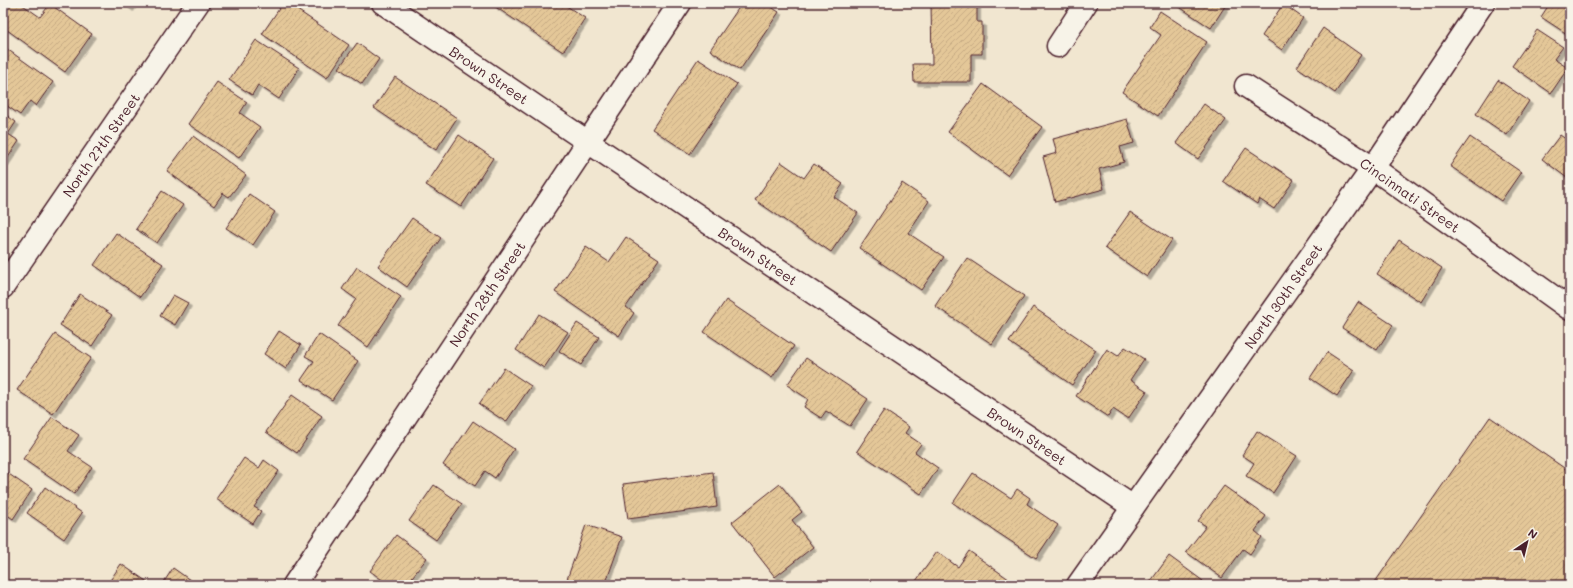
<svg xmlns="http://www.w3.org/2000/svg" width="1573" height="588" viewBox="0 0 1573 588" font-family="Mali,sans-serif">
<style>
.building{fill:url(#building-hatch);stroke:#4a1f2b;filter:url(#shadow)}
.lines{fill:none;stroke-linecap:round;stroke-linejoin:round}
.minor-casing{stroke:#4a1f2b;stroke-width:25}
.minor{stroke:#f7f3e8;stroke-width:22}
.labels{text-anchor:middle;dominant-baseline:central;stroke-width:3;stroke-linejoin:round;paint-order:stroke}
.street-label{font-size:14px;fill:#4a1f2b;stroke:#f7f3e8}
</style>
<defs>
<pattern id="building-hatch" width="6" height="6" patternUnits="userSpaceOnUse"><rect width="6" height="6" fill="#e4c798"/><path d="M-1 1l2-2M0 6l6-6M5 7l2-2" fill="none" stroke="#c5aa83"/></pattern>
<filter id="shadow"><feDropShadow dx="3.5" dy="3.5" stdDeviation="0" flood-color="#0004"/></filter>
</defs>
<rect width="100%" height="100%" fill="#f1e6d0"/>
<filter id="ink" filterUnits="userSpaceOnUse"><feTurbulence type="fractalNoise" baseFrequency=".025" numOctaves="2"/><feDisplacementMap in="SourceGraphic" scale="8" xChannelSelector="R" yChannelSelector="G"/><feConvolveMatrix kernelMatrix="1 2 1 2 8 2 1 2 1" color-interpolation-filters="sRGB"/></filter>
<g filter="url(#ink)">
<g class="building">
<path d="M 3,3 L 20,3 L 40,17 L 50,4 L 92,34 L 65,72 L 3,27 Z"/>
<path d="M 123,3 L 133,3 L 130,8 Z"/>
<path d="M 283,3 L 287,3 L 349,45 L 327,78 L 262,34 Z"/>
<path d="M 496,3 L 562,3 L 585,18 L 563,52 L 494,6 Z"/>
<path d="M 742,3 L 765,3 L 779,12 L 740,70 L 710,50 Z"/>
<path d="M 931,3 L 977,3 L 977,22 L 982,22 L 982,54 L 971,54 L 971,82 L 914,82 L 913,64 L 932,64 Z"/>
<path d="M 1179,3 L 1227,3 L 1211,28 L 1178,6 Z"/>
<path d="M 1550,3 L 1570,3 L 1570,36 L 1541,17 Z"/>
<path d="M 1283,4 L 1303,18 L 1282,50 L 1262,36 Z"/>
<path d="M 1160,11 L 1207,42 L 1158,116 L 1122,92 L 1161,35 L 1150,27 Z"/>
<path d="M 1323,28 L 1361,55 L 1335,93 L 1297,67 Z"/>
<path d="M 1537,30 L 1563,47 L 1554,59 L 1568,68 L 1551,93 L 1512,66 Z"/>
<path d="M 256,40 L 299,68 L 279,99 L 258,85 L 252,95 L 229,80 Z"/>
<path d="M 357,43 L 379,59 L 362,84 L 339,68 Z"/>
<path d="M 7,49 L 53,82 L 36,106 L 30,101 L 20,115 L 3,103 L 3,55 Z"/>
<path d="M 698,59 L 737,84 L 690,154 L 652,129 Z"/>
<path d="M 395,77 L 457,118 L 436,150 L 374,108 Z"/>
<path d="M 1498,80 L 1529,101 L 1507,135 L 1476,114 Z"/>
<path d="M 217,82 L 247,102 L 240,113 L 260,127 L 239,158 L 188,124 Z"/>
<path d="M 983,84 L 1042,127 L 1007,175 L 948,132 Z"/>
<path d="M 1204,104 L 1226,120 L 1198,159 L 1176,143 Z"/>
<path d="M 3,113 L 16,122 L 8,134 L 19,141 L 3,165 Z"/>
<path d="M 1127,119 L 1134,143 L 1120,147 L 1124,162 L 1099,169 L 1104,189 L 1055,202 L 1043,157 L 1057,153 L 1053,139 Z"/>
<path d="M 459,135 L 493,158 L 461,207 L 426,185 Z"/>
<path d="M 1560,135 L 1570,142 L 1570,174 L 1567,178 L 1542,159 Z"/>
<path d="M 193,136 L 246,175 L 229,197 L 223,193 L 214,206 L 167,171 Z"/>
<path d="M 1470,137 L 1521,172 L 1501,201 L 1450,166 Z"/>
<path d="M 1246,148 L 1294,180 L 1274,209 L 1259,199 L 1257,204 L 1223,181 Z"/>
<path d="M 781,162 L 804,178 L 814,164 L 843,184 L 834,197 L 858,213 L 831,252 L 755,200 Z"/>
<path d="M 902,183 L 929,201 L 908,233 L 944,257 L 921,290 L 859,248 Z"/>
<path d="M 162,191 L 183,205 L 157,243 L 136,229 Z"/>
<path d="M 249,194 L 275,212 L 253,245 L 226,228 Z"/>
<path d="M 1130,212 L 1172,240 L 1147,277 L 1105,248 Z"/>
<path d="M 412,218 L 441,238 L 407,287 L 378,266 Z"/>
<path d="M 116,233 L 163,264 L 140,297 L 94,265 Z"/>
<path d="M 626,237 L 659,259 L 626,307 L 634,313 L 619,336 L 555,292 L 586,247 L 609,262 Z"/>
<path d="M 1399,240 L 1442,268 L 1421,302 L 1377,274 Z"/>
<path d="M 967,258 L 1024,296 L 992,344 L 935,306 Z"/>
<path d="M 357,267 L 401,297 L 368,347 L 338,326 L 356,299 L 342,289 Z"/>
<path d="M 80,294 L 112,315 L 92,346 L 60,325 Z"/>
<path d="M 173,295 L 188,303 L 175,325 L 160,316 Z"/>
<path d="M 726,300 L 794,346 L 772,378 L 704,332 Z"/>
<path d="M 1358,302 L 1393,325 L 1377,350 L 1342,328 Z"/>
<path d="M 1033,307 L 1096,350 L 1072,385 L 1009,342 Z"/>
<path d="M 539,314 L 568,332 L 544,368 L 516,350 Z"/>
<path d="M 577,323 L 599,337 L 581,365 L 559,351 Z"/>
<path d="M 279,331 L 301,345 L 286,369 L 264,354 Z"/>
<path d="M 55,334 L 91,358 L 53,414 L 17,390 Z"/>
<path d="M 319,334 L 358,361 L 332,400 L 301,380 L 314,361 L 305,356 Z"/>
<path d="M 1125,347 L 1144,359 L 1130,380 L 1147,391 L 1128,419 L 1113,409 L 1108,417 L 1076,396 L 1107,349 L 1118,356 Z"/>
<path d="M 1327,352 L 1354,370 L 1337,396 L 1310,378 Z"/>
<path d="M 806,358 L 868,399 L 850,426 L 826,411 L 821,418 L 804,407 L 808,399 L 787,385 Z"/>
<path d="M 504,368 L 531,386 L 506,422 L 479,404 Z"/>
<path d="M 292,395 L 322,416 L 297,453 L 266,432 Z"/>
<path d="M 884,410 L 909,427 L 905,433 L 921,444 L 915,452 L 938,468 L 921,494 L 857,451 Z"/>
<path d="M 52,417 L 79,435 L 68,451 L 92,467 L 74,494 L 23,459 Z"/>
<path d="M 1490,417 L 1570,472 L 1570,585 L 1379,585 L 1375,582 Z"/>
<path d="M 473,421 L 514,449 L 495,478 L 485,471 L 475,486 L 443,465 Z"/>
<path d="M 1257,431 L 1297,456 L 1273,493 L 1246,476 L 1254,463 L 1242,455 Z"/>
<path d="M 244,458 L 259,468 L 264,460 L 279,471 L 254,507 L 261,511 L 253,524 L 216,499 Z"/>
<path d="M 3,470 L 32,490 L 13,519 L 3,512 Z"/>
<path d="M 713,472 L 717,507 L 628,519 L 623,484 Z"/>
<path d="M 973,473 L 1011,498 L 1017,489 L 1030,498 L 1027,504 L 1058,525 L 1036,558 L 953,503 Z"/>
<path d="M 780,484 L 802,512 L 792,520 L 813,547 L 775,577 L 732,522 Z"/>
<path d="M 434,485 L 462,504 L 436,540 L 409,521 Z"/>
<path d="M 1224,486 L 1266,516 L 1255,531 L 1262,537 L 1250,554 L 1243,549 L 1222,578 L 1186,552 L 1206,526 L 1198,521 Z"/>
<path d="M 45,487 L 82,513 L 64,539 L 27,513 Z"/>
<path d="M 586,525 L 622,537 L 605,585 L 565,585 Z"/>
<path d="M 396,535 L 427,558 L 406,585 L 389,585 L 370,571 Z"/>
<path d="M 969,551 L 1013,582 L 1011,585 L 913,585 L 937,552 L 958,567 Z"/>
<path d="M 1169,556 L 1203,581 L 1200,585 L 1148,585 Z"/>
<path d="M 121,564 L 152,585 L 107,585 Z"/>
<path d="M 173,568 L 197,585 L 162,585 Z"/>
</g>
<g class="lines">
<defs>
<g id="minor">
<path d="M 383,3 L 588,142 L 1133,507"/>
<path d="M 1058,46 L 1086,3"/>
<path d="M 1246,86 L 1373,168 L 1570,309"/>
<path d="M 3,287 L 198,3"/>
<path d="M 294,585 L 680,3"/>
<path d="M 1078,585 L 1373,168 L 1483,3"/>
</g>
</defs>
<use href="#minor" class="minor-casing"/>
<use href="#minor" class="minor"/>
</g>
</g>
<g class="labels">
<g class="street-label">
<text transform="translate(489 75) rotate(34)">Brown Street</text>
<text transform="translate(101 145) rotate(-55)">North 27th Street</text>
<text transform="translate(1410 195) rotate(35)">Cincinnati Street</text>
<text transform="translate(758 256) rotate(34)">Brown Street</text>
<text transform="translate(487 294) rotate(-56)">North 28th Street</text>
<text transform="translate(1283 296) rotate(-55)">North 30th Street</text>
<text transform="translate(1027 436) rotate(34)">Brown Street</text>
</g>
</g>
<rect width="1573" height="588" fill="none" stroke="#f7f3e8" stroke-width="16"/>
<rect x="8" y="8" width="1557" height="572" fill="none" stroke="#4a1f2b" stroke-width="1.5" filter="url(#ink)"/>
<g transform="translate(1527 542) rotate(35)" stroke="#f7f3e8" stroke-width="3" paint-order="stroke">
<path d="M0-3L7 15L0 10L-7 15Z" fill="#4a1f2b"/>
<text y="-6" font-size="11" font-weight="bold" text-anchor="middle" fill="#4a1f2b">N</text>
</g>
</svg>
